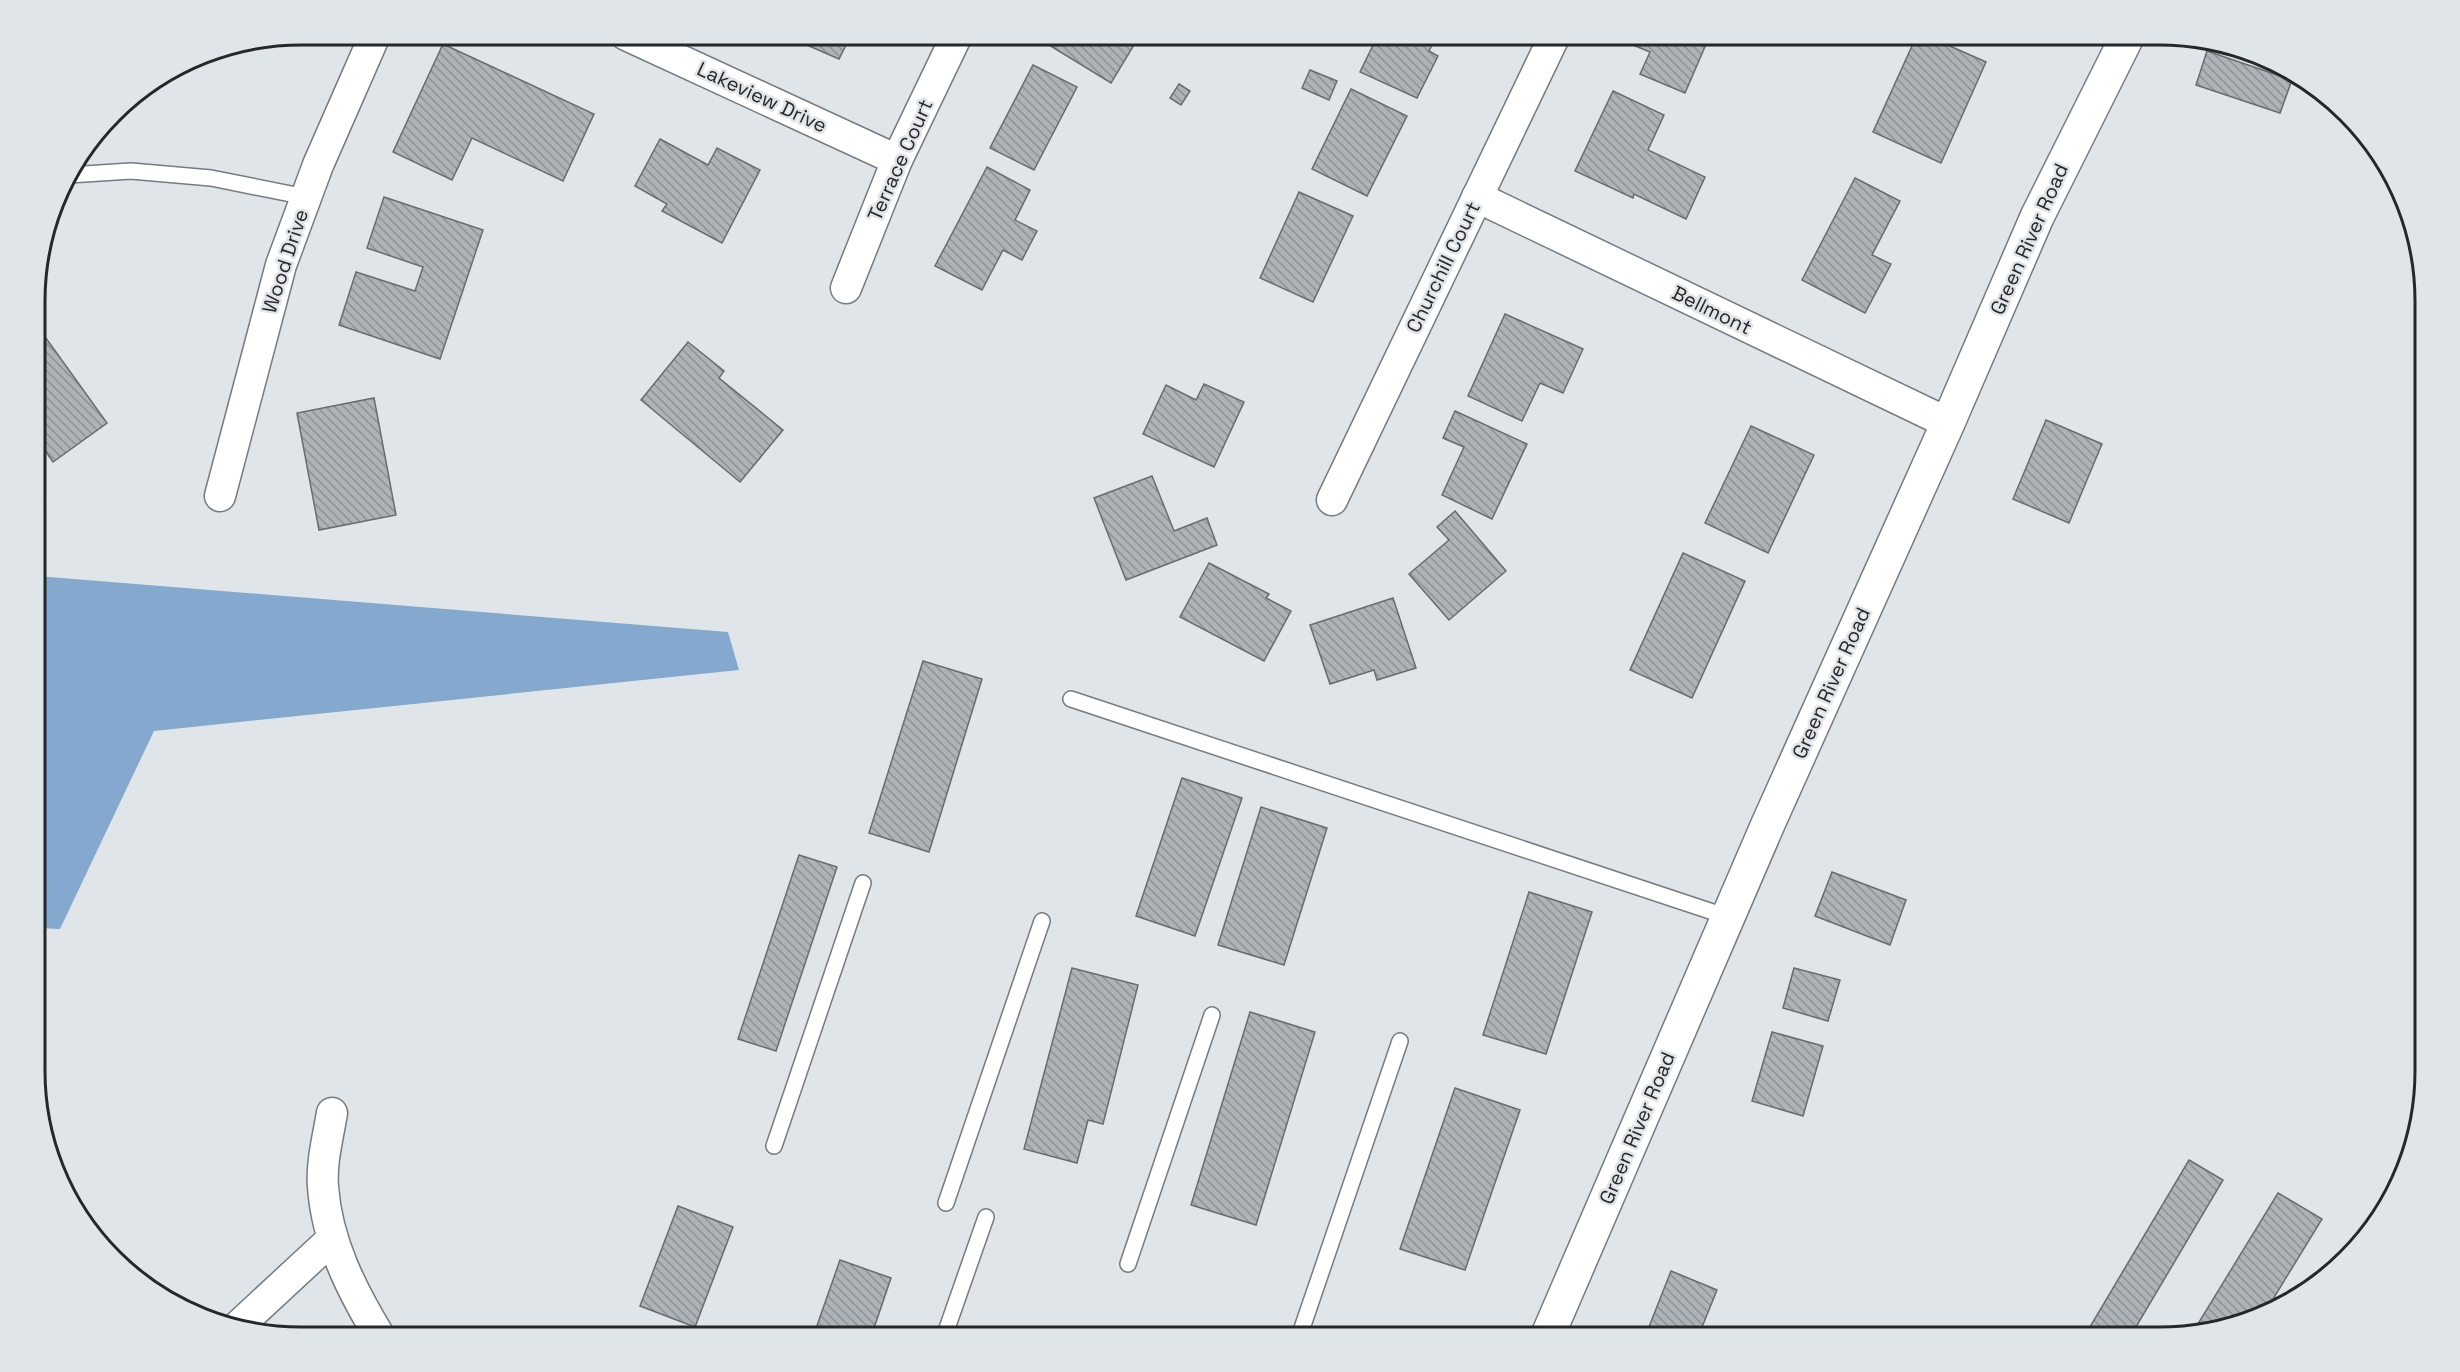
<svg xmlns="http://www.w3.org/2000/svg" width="2460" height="1372" viewBox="0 0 2460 1372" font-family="'Space Grotesk',sans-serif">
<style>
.water{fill:#85a9ce}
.building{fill:url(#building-back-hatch);stroke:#686c70;stroke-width:1.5}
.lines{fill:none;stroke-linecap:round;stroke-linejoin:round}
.lane-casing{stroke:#767b7f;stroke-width:18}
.street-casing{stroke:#767b7f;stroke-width:33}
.secondary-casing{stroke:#767b7f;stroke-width:36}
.lane{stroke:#fff;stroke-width:15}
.street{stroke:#fff;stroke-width:30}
.secondary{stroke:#fff;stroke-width:33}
.labels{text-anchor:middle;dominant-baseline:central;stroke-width:5;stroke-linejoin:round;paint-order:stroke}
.street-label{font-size:20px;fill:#262729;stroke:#e0e5e9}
.rim{fill:none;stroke:#262729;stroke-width:3}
</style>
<defs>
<pattern id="building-back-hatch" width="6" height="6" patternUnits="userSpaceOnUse" patternTransform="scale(1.5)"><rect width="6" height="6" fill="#aeb3b8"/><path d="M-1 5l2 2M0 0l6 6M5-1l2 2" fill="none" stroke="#8d9296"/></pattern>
</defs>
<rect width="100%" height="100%" fill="#e0e5e9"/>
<path class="water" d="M 37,576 L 728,632 L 739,670 L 154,731 L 60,929 L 37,928 Z"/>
<g class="building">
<path d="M 784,35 L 851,35 L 839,59 Z"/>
<path d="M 1056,35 L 1140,35 L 1111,83 L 1049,45 Z"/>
<path d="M 1378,35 L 1437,35 L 1429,51 L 1438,56 L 1417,98 L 1360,72 Z"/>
<path d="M 1637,35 L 1710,35 L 1685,93 L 1640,74 L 1650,52 L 1633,45 Z"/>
<path d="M 1917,35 L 1925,35 L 1986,62 L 1941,163 L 1873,132 Z"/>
<path d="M 443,44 L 594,114 L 563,181 L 472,138 L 452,180 L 393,152 Z"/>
<path d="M 2207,51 L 2292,80 L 2280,113 L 2196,85 Z"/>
<path d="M 1033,65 L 1077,87 L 1034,170 L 990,148 Z"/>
<path d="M 1310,70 L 1337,81 L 1329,100 L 1302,88 Z"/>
<path d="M 1179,84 L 1190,91 L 1181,105 L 1170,98 Z"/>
<path d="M 1351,89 L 1407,116 L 1367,196 L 1312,169 Z"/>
<path d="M 1613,91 L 1664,115 L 1648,150 L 1705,177 L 1686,219 L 1634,194 L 1633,198 L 1575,171 Z"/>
<path d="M 660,139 L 708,165 L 717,148 L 760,170 L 722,243 L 662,211 L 667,204 L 635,186 Z"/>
<path d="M 987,167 L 1030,190 L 1015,220 L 1037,231 L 1022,260 L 1003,250 L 982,290 L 935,266 Z"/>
<path d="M 1855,178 L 1900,201 L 1872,255 L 1891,264 L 1865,313 L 1802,280 Z"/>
<path d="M 1299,192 L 1353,216 L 1313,302 L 1260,278 Z"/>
<path d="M 384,197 L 483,230 L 440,359 L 339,325 L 356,272 L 415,291 L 423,267 L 367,248 Z"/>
<path d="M 1505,314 L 1583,349 L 1563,393 L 1540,383 L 1522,421 L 1468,396 Z"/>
<path d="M 43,334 L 107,423 L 53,462 L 37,439 L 37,338 Z"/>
<path d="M 688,342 L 724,371 L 719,378 L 783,430 L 740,482 L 641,400 Z"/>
<path d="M 1204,384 L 1244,402 L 1214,467 L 1143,434 L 1166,385 L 1196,400 Z"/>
<path d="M 374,398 L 396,515 L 319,530 L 297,413 Z"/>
<path d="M 1455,411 L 1527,444 L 1492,519 L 1442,495 L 1464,447 L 1443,438 Z"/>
<path d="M 2046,420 L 2102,444 L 2069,523 L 2013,499 Z"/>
<path d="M 1751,426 L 1814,455 L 1768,553 L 1705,523 Z"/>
<path d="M 1152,476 L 1174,531 L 1207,518 L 1217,545 L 1126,580 L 1094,498 Z"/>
<path d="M 1455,511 L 1506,571 L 1449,620 L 1409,574 L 1449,540 L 1437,527 Z"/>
<path d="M 1683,553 L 1745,581 L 1692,698 L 1630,670 Z"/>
<path d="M 1209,563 L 1269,594 L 1266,598 L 1291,611 L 1264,661 L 1180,617 Z"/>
<path d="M 1393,598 L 1416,668 L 1377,680 L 1374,670 L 1330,684 L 1310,625 Z"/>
<path d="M 923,661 L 982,679 L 929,852 L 869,833 Z"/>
<path d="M 1182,778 L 1242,798 L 1195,936 L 1136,916 Z"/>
<path d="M 1261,807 L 1327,828 L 1284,965 L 1218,945 Z"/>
<path d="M 799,855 L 837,867 L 776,1051 L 738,1039 Z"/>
<path d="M 1832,872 L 1906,900 L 1890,945 L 1815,916 Z"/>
<path d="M 1529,892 L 1592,912 L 1546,1054 L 1483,1035 Z"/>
<path d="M 1072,968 L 1138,985 L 1103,1124 L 1088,1120 L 1077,1163 L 1024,1149 Z"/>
<path d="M 1794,968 L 1840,980 L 1828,1021 L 1783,1008 Z"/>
<path d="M 1250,1012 L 1315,1032 L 1256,1225 L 1191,1205 Z"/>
<path d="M 1772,1032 L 1823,1046 L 1803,1116 L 1752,1101 Z"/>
<path d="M 1455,1088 L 1520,1110 L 1465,1270 L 1400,1249 Z"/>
<path d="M 2189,1160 L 2223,1180 L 2130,1337 L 2084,1337 Z"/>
<path d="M 2278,1193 L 2322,1219 L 2267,1309 L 2193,1332 Z"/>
<path d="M 678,1206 L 733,1227 L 695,1327 L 640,1306 Z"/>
<path d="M 2369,1224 L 2373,1226 L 2347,1259 Z"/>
<path d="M 840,1260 L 891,1278 L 871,1337 L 813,1337 Z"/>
<path d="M 1671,1271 L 1717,1290 L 1698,1337 L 1645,1337 Z"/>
</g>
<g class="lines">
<defs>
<g id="lane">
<path d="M 69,175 L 131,171 L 211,178 L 306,197"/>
<path d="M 1071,699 L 1728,917"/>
<path d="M 774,1146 L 863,883"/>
<path d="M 946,1203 L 1042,921"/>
<path d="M 1128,1264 L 1212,1015"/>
<path d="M 944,1337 L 986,1217"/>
<path d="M 1299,1337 L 1400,1041"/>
</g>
<g id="street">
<path d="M 626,35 L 897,160"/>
<path d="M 1477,197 L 1948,423"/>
<path d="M 846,288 L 897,160 L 957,35"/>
<path d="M 220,496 L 281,265 L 318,165 L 375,35"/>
<path d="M 1332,500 L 1555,35"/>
<path d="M 332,1113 C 328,1137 321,1163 323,1187 C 327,1242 352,1291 380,1337"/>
<path d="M 235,1329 L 332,1239"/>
</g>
<path id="secondary" d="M 1547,1337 L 1768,824 L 1948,423 L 2037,217 L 2128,35"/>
</defs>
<use href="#lane" class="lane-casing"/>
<use href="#street" class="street-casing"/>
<use href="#secondary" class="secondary-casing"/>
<use href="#lane" class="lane"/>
<use href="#street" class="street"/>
<use href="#secondary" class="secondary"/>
</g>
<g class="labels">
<g class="street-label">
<text transform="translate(762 97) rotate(25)">Lakeview Drive</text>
<text transform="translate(900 160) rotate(-66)">Terrace Court</text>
<text transform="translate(2029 239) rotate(-66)">Green River Road</text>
<text transform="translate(285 261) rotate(-72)">Wood Drive</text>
<text transform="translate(1443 267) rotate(-64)">Churchill Court</text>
<text transform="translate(1712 310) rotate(26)">Bellmont</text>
<text transform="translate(1831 683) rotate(-66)">Green River Road</text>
<text transform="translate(1637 1128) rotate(-67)">Green River Road</text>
</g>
</g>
<path d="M0 0H2460V1372H0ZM301 45H2159A256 256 0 0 1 2415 301V1071A256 256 0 0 1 2159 1327H301A256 256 0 0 1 45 1071V301A256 256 0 0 1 301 45Z" fill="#e0e5e9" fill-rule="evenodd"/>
<path class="rim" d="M301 45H2159A256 256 0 0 1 2415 301V1071A256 256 0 0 1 2159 1327H301A256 256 0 0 1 45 1071V301A256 256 0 0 1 301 45Z"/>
</svg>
